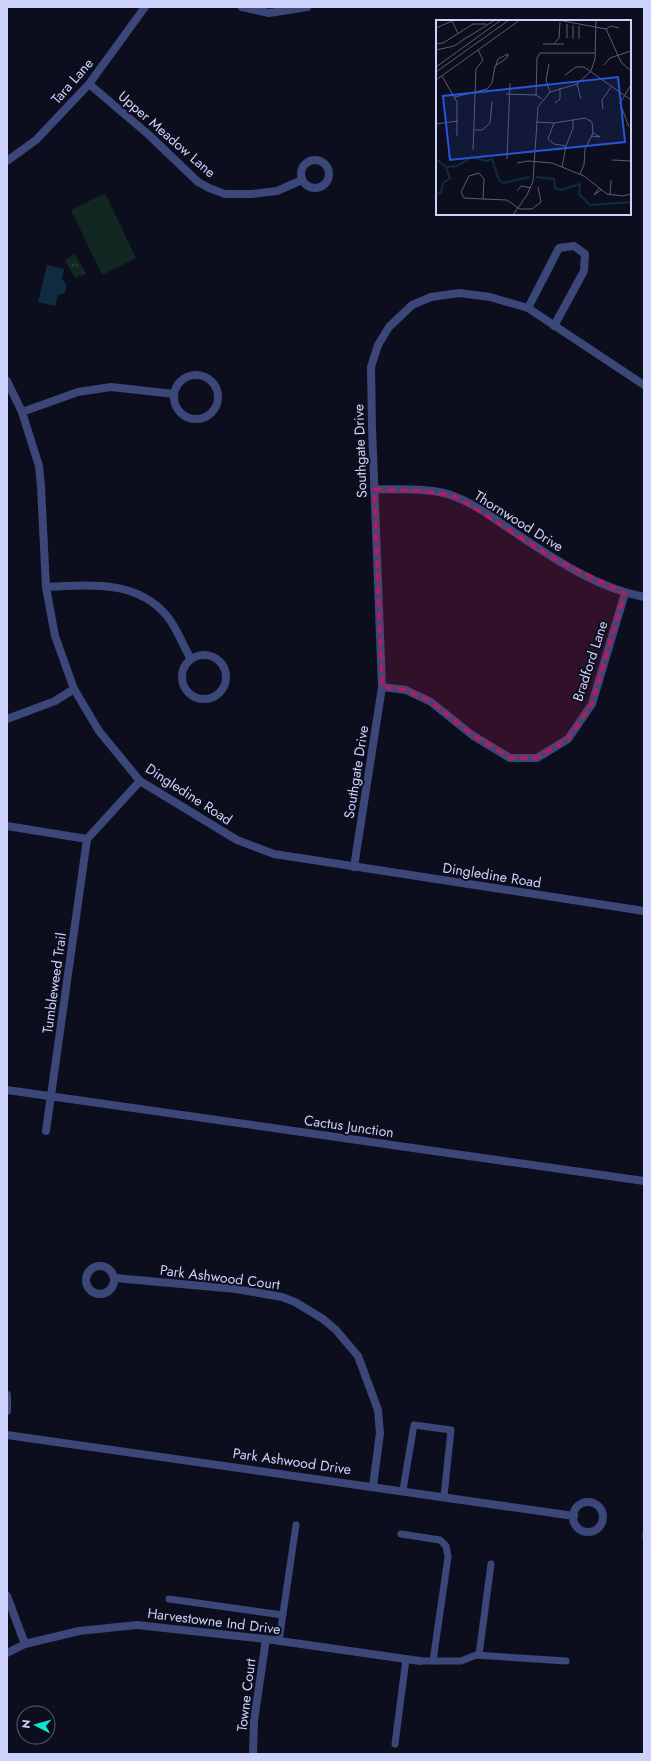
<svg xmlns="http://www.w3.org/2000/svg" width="651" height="1761" viewBox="0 0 651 1761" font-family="Jost,sans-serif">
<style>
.park{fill:url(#park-crowns)}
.garden{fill:#112721}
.water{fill:#0f2c40}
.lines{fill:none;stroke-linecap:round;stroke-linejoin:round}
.stream{stroke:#0f2c40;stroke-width:4}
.service{stroke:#3b4679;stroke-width:7}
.minor{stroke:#3b4679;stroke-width:8}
.tertiary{stroke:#3b4679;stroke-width:8}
.marked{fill:#c2185b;fill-opacity:0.2;stroke:#c2185b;stroke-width:3;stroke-dasharray:8 5;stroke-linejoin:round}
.labels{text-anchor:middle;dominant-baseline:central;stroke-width:4;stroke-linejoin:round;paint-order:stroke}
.street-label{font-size:14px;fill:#cdd2fc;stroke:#0d0e1d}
.inset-river{fill:none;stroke:#0f2c40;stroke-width:2}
.inset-road{fill:none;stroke:#5a5c76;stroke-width:1}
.view{fill:#2655da;fill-opacity:0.15;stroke:#2655da;stroke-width:2}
.inset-edge{fill:none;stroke:#cdd2fc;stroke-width:2}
</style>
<defs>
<pattern id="park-crowns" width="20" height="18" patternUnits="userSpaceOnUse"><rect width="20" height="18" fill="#112721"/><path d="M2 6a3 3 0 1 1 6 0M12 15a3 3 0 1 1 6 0" fill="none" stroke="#324542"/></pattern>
</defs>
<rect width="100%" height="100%" fill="#0d0e1d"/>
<path class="park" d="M 75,254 L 86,273 L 75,278 L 65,260 Z"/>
<path class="garden" d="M 105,193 L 136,258 L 102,275 L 71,210 Z"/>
<path class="water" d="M 47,265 L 64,269 L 62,279 L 66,284 L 66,290 L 63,294 L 58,295 L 55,306 L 38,302 Z"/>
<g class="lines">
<path class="stream" d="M 644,1533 L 644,1538"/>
<g class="service">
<path d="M 403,1490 L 414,1425 L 451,1430 L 444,1496"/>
<path d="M 401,1534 L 440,1540 L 446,1546 L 448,1557 L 433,1661"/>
<path d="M 169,1599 L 283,1615"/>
<path d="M 279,1641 L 296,1525"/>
<path d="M 479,1655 L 491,1564"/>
<path d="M 420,1661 L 461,1661 L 476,1655 L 566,1661"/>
<path d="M 395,1744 L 406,1659"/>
</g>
<g class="minor">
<path d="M 242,7 L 269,13 L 307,7"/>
<path d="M 89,84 L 149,135 L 198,182 L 209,188 L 225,194 L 252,194 L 277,191 L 302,180"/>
<circle cx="315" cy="174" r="14"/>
<path d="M 7,161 L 36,140 L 89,84 L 145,7"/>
<path d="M 528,308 L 559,248 L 574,246 L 585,254 L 584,271 L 554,326"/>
<circle cx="196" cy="397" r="22"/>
<path d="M 22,412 L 78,392 L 111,387 L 174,394"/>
<path d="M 374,489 C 399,490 433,487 456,497 C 476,505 494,518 511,530 C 553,558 594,587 644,597"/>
<path d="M 46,587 C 88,585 136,579 167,616 C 177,628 183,646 191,659"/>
<circle cx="204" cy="677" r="22"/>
<path d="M 382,687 L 406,690 L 431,702 L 472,735 L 510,758 L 537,758 L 568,739 L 592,704 L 625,593"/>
<path d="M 7,719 L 55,701 L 74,689"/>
<path d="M 7,826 L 87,839 L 140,781"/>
<path d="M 354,867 L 382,687 L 372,427 L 371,367 L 378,345 L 389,327 L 412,305 L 431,297 L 459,293 L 490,297 L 528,308 L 644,385"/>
<path d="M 7,1090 L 644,1181"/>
<path d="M 46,1131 L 87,839"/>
<circle cx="100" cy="1280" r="14"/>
<path d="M 115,1278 L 236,1289 L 282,1297 L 295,1302 L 323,1319 L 336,1330 L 358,1356 L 378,1410 L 380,1433 L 373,1486"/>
<path d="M 7,1395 L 7,1411"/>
<path d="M 7,1435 L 574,1516"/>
<circle cx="588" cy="1517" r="15"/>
<path d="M 7,1596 L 25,1644"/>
<path d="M 7,1653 L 25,1644 L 79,1631 L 137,1625 L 266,1639 L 420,1661"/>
<path d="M 253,1754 L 254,1721 L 266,1639"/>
</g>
<path class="tertiary" d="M 7,381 L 22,412 L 39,466 L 41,487 L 46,587 L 55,636 L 74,689 L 99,731 L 140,781 L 237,840 L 274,854 L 644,911"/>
</g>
<path class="marked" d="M 374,489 L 425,491 L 455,496 L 557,560 L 625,593 L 592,704 L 568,739 L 537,758 L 510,758 L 472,735 L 431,702 L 406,690 L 382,687 Z"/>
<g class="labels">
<g class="street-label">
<text transform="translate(72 81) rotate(-49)">Tara Lane</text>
<text transform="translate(167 134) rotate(41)">Upper Meadow Lane</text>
<text transform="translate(360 451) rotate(-92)">Southgate Drive</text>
<text transform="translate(519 521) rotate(32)">Thornwood Drive</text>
<text transform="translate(590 661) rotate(-72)">Bradford Lane</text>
<text transform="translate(356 772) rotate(-81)">Southgate Drive</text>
<text transform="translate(189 794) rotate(33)">Dingledine Road</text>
<text transform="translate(492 875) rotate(9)">Dingledine Road</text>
<text transform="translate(54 983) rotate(-82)">Tumbleweed Trail</text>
<text transform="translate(349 1126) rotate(8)">Cactus Junction</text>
<text transform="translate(220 1277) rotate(7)">Park Ashwood Court</text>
<text transform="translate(292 1461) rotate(8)">Park Ashwood Drive</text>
<text transform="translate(214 1621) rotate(7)">Harvestowne Ind Drive</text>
<text transform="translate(246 1695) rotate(-83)">Towne Court</text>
</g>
</g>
<g transform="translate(436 20)">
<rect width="195" height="195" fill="#0d0e1d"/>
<path class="inset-river" d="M 0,139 L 10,147 L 21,146 L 36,137 L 50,141 L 56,139 L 63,160 L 67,163 L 94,157M 100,157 L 118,159 L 119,168 L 125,170 L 144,164 L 143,174 L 154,185 L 195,182M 0,174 L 5,173 L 7,163 L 14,158 L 10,148"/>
<path class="inset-road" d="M 122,0 L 170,9 L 175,6 L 183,8M 16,1 L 22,13M 137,5 L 137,19M 0,8 L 16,1M 170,9 L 185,42 L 195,51M 32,17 L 59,0M 131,18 L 131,4M 143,19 L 143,6M 0,24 L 7,23 L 37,4 L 50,4M 107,24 L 128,24M 118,24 L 123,18 L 124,2M 0,30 L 18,26 L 33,16M 113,44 L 110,60 L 114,72M 168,45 L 174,38 L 195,31M 0,47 L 65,0M 0,52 L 73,0M 129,55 L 140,47 L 148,47 L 195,80M 6,56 L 21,82 L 21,116M 0,60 L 84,0M 141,64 L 145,79M 70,74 L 100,75M 19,77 L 51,69 L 56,63 L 59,46 L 71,38 L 72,34 L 62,39 L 60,45M 106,79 L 100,75 L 101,38 L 104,33 L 159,33M 119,83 L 124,79 L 124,68M 167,89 L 166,80 L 175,67M 100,102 L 118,103 L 149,98 L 156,102 L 157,113 L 149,129 L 148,145 L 144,154M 118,103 L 112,119 L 118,124 L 130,126M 0,104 L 22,101M 193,107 L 184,83 L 195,65M 38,110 L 46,110 L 54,103 L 56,82M 155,116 L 164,117 L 157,113M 37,130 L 40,49 L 47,40 L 42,30M 71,139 L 74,63M 176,140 L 195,141M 81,143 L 92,141 L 116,143 L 148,156 L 171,174 L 187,176 L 195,174M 126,147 L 130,126 L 137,108 L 137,100M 43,153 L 48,159 L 47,179 L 28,178 L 25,172 L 33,156 ZM 163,168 L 158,175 L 165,170M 81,171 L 85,166 L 95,168M 174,175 L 175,160M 47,179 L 71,180 L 84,189 L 96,189 L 105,182 L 102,167M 77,195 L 91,175 L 97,161 L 102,87 L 114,72 L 141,64 L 155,51 L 159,39 L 160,0"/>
<path class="view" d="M 182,57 L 189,122 L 14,140 L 7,76 Z"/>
<rect width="195" height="195" class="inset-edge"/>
</g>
<rect width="651" height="1761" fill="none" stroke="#cdd2fc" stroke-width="16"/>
<g transform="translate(36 1725) rotate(276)"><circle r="19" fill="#0d0e1d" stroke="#5a5c76"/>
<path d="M0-3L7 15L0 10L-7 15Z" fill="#10e5cd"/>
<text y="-6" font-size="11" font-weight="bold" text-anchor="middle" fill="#cdd2fc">N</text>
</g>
</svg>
